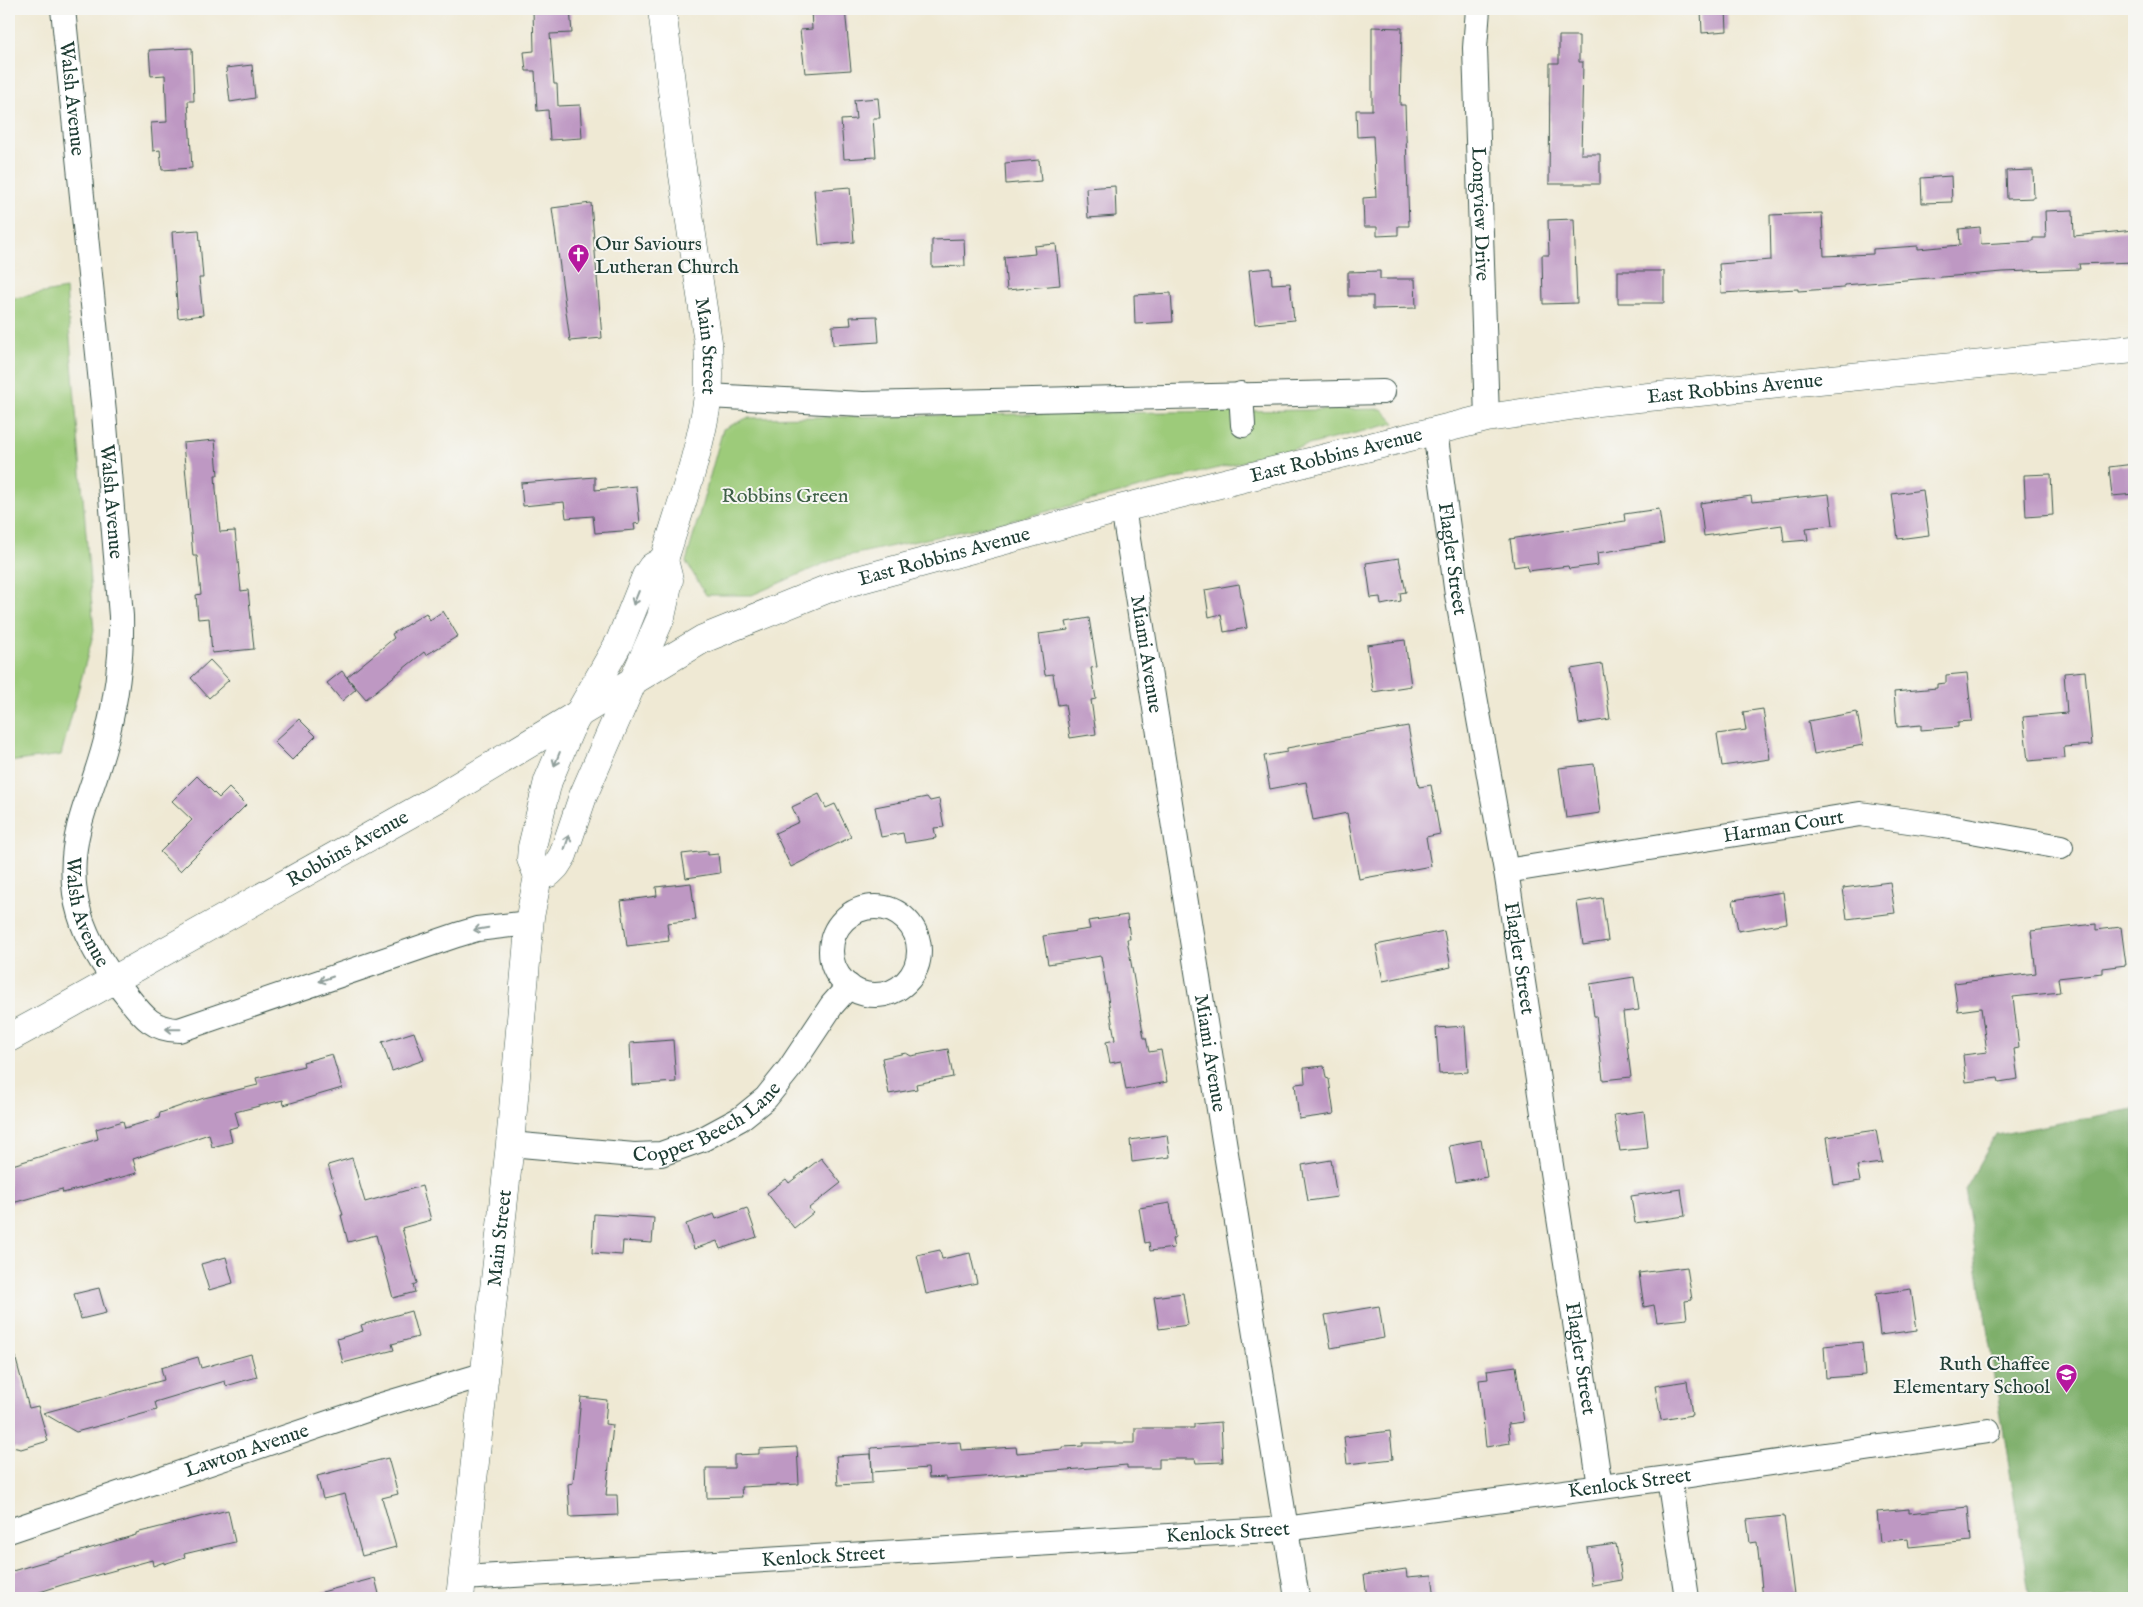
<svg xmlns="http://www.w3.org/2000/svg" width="2143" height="1607" viewBox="0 0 2143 1607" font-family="'IM FELL English',serif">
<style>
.green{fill:#9dcb7a;stroke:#5e8457}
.forest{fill:#7eaf6a;stroke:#4e764f}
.building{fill:#be98c3}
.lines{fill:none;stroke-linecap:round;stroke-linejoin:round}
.street-casing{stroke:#3e574c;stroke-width:26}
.secondary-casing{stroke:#3e574c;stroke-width:29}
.street{stroke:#fff;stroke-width:24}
.secondary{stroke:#fff;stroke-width:28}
.oneway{stroke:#8f9e9a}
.labels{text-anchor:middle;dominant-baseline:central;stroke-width:4;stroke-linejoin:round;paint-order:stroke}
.street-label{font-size:20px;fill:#1f3d34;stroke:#f6f6f2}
.poi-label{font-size:20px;fill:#1f3d34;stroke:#f6f6f2;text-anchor:start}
.park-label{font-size:20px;fill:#3e6046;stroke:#f6f6f2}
</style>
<rect width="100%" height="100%" fill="#f6f6f2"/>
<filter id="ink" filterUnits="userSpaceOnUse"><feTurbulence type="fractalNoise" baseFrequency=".02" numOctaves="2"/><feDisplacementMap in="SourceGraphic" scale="10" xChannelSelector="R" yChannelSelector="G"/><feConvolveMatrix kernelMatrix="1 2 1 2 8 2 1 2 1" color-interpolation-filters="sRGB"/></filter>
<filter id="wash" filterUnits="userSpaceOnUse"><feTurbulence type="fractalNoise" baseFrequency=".0096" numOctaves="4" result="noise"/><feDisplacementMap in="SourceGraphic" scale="20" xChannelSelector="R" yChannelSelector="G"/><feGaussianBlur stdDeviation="1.12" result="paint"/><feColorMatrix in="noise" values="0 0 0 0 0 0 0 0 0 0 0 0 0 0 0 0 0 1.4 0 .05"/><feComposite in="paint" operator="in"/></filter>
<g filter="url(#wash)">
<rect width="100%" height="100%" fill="#efe9d4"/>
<g class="green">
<path d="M 66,289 L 94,631 L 61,755 L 9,762 L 9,299 Z"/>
<path d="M 1382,409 L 1395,423 L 1010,521 L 837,558 L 752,595 L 706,595 L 686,562 L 723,429 L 747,418 Z"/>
</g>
<path class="forest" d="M 2134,1109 L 2134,1598 L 2030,1598 L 1965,1189 L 1996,1135 Z"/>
<g id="blocks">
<g class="building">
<path d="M 533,9 L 570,9 L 572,33 L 550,34 L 554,84 L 557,84 L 558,106 L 580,105 L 582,138 L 550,140 L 548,110 L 537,111 L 535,71 L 526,71 L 524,52 L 534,51 Z"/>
<path d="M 811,9 L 845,9 L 851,70 L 805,73 L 800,30 L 812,29 Z"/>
<path d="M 1701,9 L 1726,9 L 1727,31 L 1702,33 Z"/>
<path d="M 1372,27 L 1402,28 L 1400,105 L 1405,105 L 1409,226 L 1398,226 L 1398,235 L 1377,236 L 1377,227 L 1364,227 L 1363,198 L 1376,197 L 1373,136 L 1357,137 L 1356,110 L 1372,110 Z"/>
<path d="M 1559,36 L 1579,36 L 1579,62 L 1583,62 L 1581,154 L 1600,154 L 1600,184 L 1549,184 L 1550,63 L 1559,63 Z"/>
<path d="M 192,48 L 194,101 L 188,101 L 192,168 L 162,170 L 160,150 L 153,151 L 151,123 L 167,122 L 165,75 L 151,76 L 149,50 Z"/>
<path d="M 252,65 L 255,98 L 230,102 L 226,68 Z"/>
<path d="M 878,98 L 880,118 L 873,118 L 876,157 L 844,159 L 841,120 L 856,119 L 854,100 Z"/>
<path d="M 1039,160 L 1041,181 L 1006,184 L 1005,163 Z"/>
<path d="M 2033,170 L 2034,198 L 2007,199 L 2006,171 Z"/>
<path d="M 1951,176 L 1952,202 L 1922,203 L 1921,178 Z"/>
<path d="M 1115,186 L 1116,216 L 1088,218 L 1086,188 Z"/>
<path d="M 850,187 L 854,242 L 819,245 L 814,190 Z"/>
<path d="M 591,203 L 602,338 L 570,341 L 552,208 Z"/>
<path d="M 2073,210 L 2074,236 L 2134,230 L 2134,262 L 2079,264 L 2080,269 L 2003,272 L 1844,285 L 1844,288 L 1798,291 L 1798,289 L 1721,293 L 1719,264 L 1771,260 L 1770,215 L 1822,213 L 1824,256 L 1873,254 L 1873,249 L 1918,246 L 1918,249 L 1960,245 L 1959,229 L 1980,227 L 1981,244 L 2033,241 L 2033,238 L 2046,238 L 2045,211 Z"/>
<path d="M 1574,219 L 1577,303 L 1543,304 L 1542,255 L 1549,255 L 1548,220 Z"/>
<path d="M 199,230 L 203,278 L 199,278 L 203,315 L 178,318 L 172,232 Z"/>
<path d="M 964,239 L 965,266 L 932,267 L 932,240 Z"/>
<path d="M 1056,244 L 1060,285 L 1007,290 L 1004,257 L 1035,254 L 1034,246 Z"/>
<path d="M 1271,268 L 1272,284 L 1290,283 L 1294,320 L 1255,324 L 1249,270 Z"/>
<path d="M 1380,271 L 1380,279 L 1415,279 L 1416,308 L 1373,309 L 1373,296 L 1348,296 L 1348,272 Z"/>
<rect x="1618" y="271" width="46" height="32"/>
<path d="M 1171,293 L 1173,322 L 1135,324 L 1134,295 Z"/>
<path d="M 877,316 L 879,342 L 833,345 L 832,326 L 851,325 L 850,317 Z"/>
<path d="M 215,440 L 218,475 L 215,475 L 216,489 L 220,532 L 235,531 L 241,591 L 248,590 L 254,649 L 212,653 L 209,618 L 198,619 L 196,595 L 201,594 L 197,556 L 193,556 L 183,443 Z"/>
<path d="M 2134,464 L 2134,494 L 2112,496 L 2109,467 Z"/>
<path d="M 2051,474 L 2053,515 L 2026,517 L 2024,475 Z"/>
<path d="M 595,477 L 595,490 L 636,486 L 640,523 L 634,524 L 635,530 L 595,533 L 593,516 L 566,518 L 564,502 L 523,506 L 521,483 Z"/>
<path d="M 1923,490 L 1929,535 L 1898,539 L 1892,494 Z"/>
<path d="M 1829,494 L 1833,525 L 1806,528 L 1808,540 L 1784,542 L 1782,525 L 1704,536 L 1700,503 L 1751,496 L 1752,502 Z"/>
<path d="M 1659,509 L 1664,543 L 1597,553 L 1598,565 L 1569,569 L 1568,566 L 1528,571 L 1527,565 L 1514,567 L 1510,539 L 1625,521 L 1624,514 Z"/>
<path d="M 1399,558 L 1406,592 L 1400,593 L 1401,601 L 1381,605 L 1380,597 L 1371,598 L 1366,563 Z"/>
<path d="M 1239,584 L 1247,628 L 1224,632 L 1221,614 L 1209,617 L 1205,590 Z"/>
<path d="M 443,611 L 458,636 L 426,655 L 424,652 L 366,699 L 347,677 L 394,638 L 392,634 L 426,613 L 430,620 Z"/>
<path d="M 1089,618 L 1097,667 L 1091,668 L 1096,699 L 1091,700 L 1096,734 L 1070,738 L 1065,704 L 1058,705 L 1053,674 L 1045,675 L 1039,634 L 1068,630 L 1066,622 Z"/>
<path d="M 1405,640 L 1411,686 L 1373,692 L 1367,645 Z"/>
<path d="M 210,660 L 229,680 L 209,698 L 191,678 Z"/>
<path d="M 1602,664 L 1610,719 L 1579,724 L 1571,669 Z"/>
<path d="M 342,671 L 356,689 L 342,701 L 327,683 Z"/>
<path d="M 2085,671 L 2092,745 L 2064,747 L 2065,758 L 2028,761 L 2023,717 L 2067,713 L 2064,673 Z"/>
<path d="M 1967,673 L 1972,721 L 1958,722 L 1958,727 L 1921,730 L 1921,725 L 1897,727 L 1894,692 L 1937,688 L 1937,684 L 1946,683 L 1946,675 Z"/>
<path d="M 1763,709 L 1770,759 L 1722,766 L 1717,734 L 1746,730 L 1743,712 Z"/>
<path d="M 1857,712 L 1863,745 L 1814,754 L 1808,721 Z"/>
<path d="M 299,719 L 316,736 L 292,760 L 274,742 Z"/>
<path d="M 1408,726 L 1419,787 L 1431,785 L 1440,834 L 1426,837 L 1431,866 L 1359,879 L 1347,813 L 1313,820 L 1306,782 L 1270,789 L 1264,756 L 1287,752 L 1287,748 Z"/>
<path d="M 1594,764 L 1600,813 L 1566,818 L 1559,768 Z"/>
<path d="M 197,776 L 219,798 L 229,788 L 246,805 L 180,871 L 160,852 L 192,820 L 172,801 Z"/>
<path d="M 819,794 L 826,808 L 835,804 L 851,837 L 791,867 L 775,833 L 799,822 L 792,807 Z"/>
<path d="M 927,797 L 930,801 L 939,799 L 944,827 L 934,828 L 936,838 L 905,843 L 903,833 L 881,837 L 875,807 Z"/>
<path d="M 708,851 L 708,855 L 718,854 L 720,873 L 686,878 L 682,854 Z"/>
<path d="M 1890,882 L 1895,913 L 1847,919 L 1843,888 Z"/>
<path d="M 691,883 L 696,920 L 667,923 L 669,941 L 627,946 L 621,901 L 657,896 L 656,887 Z"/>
<path d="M 1783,892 L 1787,923 L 1738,931 L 1733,900 Z"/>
<path d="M 1602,898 L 1608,941 L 1583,945 L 1577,902 Z"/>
<path d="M 1127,915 L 1130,939 L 1127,939 L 1144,1038 L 1146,1038 L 1149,1052 L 1161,1050 L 1167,1082 L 1126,1090 L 1121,1061 L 1110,1063 L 1106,1042 L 1115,1040 L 1101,956 L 1048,964 L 1043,936 L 1090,929 L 1088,921 Z"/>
<path d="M 2096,924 L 2096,930 L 2121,927 L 2126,965 L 2102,968 L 2102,973 L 2058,978 L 2060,992 L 2013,997 L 2019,1048 L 2014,1049 L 2018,1079 L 1999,1082 L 1998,1078 L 1966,1082 L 1963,1055 L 1987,1052 L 1981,1008 L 1958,1011 L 1954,983 L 2036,973 L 2031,931 Z"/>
<path d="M 1444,931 L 1451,967 L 1383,981 L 1376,945 Z"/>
<path d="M 1634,977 L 1639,1010 L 1623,1012 L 1631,1077 L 1603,1080 L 1596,1016 L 1594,1016 L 1590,984 Z"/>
<path d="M 1465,1026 L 1468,1072 L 1439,1074 L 1436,1028 Z"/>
<path d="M 414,1032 L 424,1060 L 392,1071 L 382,1042 Z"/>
<path d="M 673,1040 L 676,1082 L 632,1085 L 630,1043 Z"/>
<path d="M 948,1049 L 953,1077 L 916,1084 L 917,1089 L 889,1094 L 882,1058 L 906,1053 L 911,1056 Z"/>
<path d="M 332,1054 L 342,1088 L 284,1105 L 283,1100 L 235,1112 L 239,1126 L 229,1129 L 232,1142 L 212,1147 L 209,1134 L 133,1159 L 137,1173 L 63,1193 L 62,1189 L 9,1204 L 9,1166 L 98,1139 L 96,1129 L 123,1121 L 125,1128 L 159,1118 L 160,1113 L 204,1098 L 258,1085 L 256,1078 L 304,1066 L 303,1062 Z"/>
<path d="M 1324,1066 L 1326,1078 L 1329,1079 L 1334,1114 L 1299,1119 L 1295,1084 L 1305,1083 L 1304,1068 Z"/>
<path d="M 1644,1111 L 1648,1148 L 1620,1151 L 1614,1115 Z"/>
<path d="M 1876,1130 L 1882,1163 L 1857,1166 L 1860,1181 L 1834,1185 L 1827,1137 Z"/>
<path d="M 1167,1135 L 1170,1157 L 1132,1162 L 1130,1140 Z"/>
<path d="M 1481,1140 L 1487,1177 L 1456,1182 L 1449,1146 Z"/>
<path d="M 352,1158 L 365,1202 L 422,1186 L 431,1220 L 402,1228 L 417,1283 L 413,1285 L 415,1292 L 393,1298 L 376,1235 L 348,1242 L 341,1215 L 343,1215 L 328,1165 Z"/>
<path d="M 821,1158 L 841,1183 L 809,1208 L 813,1213 L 794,1228 L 767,1193 L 786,1179 L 789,1183 Z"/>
<path d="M 1331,1160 L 1337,1197 L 1308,1201 L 1302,1165 Z"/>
<path d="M 1681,1189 L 1685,1216 L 1635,1223 L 1631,1196 Z"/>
<path d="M 1170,1203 L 1175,1237 L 1172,1239 L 1174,1248 L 1150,1251 L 1149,1242 L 1145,1243 L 1139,1208 Z"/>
<path d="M 747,1208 L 757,1237 L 720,1249 L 717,1241 L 694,1249 L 686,1224 L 714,1214 L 716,1219 Z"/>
<path d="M 594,1214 L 654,1218 L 652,1243 L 623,1241 L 622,1255 L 592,1253 Z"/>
<path d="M 940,1250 L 942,1259 L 970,1253 L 977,1283 L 926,1294 L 917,1255 Z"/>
<path d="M 226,1257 L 233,1283 L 209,1290 L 201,1264 Z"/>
<path d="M 1687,1267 L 1692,1300 L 1685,1301 L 1687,1319 L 1657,1322 L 1654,1305 L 1644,1307 L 1639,1273 Z"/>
<path d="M 99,1288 L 106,1313 L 81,1319 L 74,1294 Z"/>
<path d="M 1911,1289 L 1917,1330 L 1880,1335 L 1875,1294 Z"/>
<path d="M 1183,1293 L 1188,1325 L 1159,1329 L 1154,1297 Z"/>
<path d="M 1379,1306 L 1384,1338 L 1331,1348 L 1325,1315 Z"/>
<path d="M 411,1311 L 418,1337 L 392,1344 L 394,1350 L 343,1363 L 337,1339 L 363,1331 L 361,1325 Z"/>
<path d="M 1862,1342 L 1865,1375 L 1826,1378 L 1824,1346 Z"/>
<path d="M 251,1354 L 257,1377 L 226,1386 L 225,1381 L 155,1402 L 157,1410 L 76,1432 L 43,1413 L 164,1380 L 161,1368 L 198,1357 L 201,1368 Z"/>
<path d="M 15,1356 L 29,1408 L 38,1406 L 48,1441 L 21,1449 L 12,1447 L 9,1434 L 9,1357 Z"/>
<path d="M 1516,1366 L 1524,1422 L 1508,1424 L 1510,1443 L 1486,1447 L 1479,1380 L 1488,1379 L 1487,1370 Z"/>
<path d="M 1687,1381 L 1692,1415 L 1661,1420 L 1655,1386 Z"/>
<path d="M 581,1397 L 607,1400 L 605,1424 L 613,1425 L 606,1495 L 617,1495 L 618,1515 L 570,1517 L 568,1484 L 573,1483 Z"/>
<path d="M 1221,1422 L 1223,1462 L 1196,1463 L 1195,1459 L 1159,1459 L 1159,1468 L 1127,1468 L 1127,1465 L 946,1480 L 946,1477 L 929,1478 L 928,1468 L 872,1472 L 871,1448 L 960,1442 L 961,1450 L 1016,1447 L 1017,1453 L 1063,1449 L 1063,1447 L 1083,1446 L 1083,1443 L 1135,1443 L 1135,1428 L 1194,1428 L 1194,1424 Z"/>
<path d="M 1390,1431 L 1393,1459 L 1347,1464 L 1344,1437 Z"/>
<path d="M 797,1447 L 799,1484 L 741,1487 L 742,1497 L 707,1498 L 706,1468 L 734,1468 L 734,1455 L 759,1454 L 759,1449 Z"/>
<path d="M 871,1454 L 872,1483 L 838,1485 L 836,1456 Z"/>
<path d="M 388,1458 L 398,1494 L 382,1498 L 396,1547 L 362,1556 L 345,1494 L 323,1499 L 317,1476 Z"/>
<path d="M 1968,1507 L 1971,1541 L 1909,1547 L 1908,1539 L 1880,1542 L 1877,1512 L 1909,1509 L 1909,1513 Z"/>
<path d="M 228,1510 L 235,1542 L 184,1554 L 185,1557 L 164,1564 L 164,1562 L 153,1566 L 152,1560 L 68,1583 L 21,1598 L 9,1598 L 9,1572 L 136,1535 L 136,1533 Z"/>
<path d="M 1784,1516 L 1794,1594 L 1763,1598 L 1757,1542 L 1750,1543 L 1747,1520 Z"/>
<path d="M 1616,1544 L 1622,1580 L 1592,1585 L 1587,1548 Z"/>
<path d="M 1406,1569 L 1407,1577 L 1432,1575 L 1435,1598 L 1367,1598 L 1364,1575 Z"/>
<path d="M 375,1578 L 380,1598 L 323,1598 L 322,1592 Z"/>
</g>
</g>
</g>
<g filter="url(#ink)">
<use href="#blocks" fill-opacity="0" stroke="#3e574c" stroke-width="1"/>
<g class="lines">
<defs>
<g id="street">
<path id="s1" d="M 63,9 L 104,413 L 121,616 C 122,657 117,696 107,736 C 100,767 87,796 79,827 C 63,892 82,940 123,991 C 140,1012 150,1030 179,1030 L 457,935 L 477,929 L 529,923"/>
<path id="s2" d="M 1478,9 L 1475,48 L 1487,418"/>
<path d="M 1241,394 L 1243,425"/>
<path d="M 708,396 L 863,404 L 1383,392"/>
<path id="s3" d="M 1435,431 L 1457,595 L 1506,871 L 1600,1486"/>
<path id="s4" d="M 1123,508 L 1297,1598"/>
<path id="s5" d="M 1506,871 L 1860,814 L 1944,826 L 2061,847"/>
<circle cx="875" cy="951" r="44"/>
<path id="s6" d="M 510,1144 L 634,1155 L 661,1154 L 703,1139 L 740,1119 L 766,1098 L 790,1068 L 832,1005 L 849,986"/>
<path d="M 1669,1478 L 1687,1598"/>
<path id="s7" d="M 9,1531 L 375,1407 L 486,1374"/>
<path id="s8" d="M 463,1578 L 1285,1529 L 1669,1478 L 1988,1431"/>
</g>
<g id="secondary">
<path id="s9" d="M 662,9 L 680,155 L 708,342 C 709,360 710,378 708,396 C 701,449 680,508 664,560"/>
<path d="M 538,876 L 549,873 L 556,866 L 563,855 L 583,796 L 661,617 L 669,580 L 664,560"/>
<path d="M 538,876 L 531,859 L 532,847 L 548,781 L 570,729 L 620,641 L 646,576 L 652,567 L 664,560"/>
<path id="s10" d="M 9,1038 L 62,1009 L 440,797 L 703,639 L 832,587 L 1123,508 L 1487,418 L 1598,402 L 2134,349"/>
<path id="s11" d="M 460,1598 L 510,1144 L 530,917 L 538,876"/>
</g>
</defs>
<use href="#street" class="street-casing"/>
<use href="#secondary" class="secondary-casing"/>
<use href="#street" class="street"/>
<use href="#secondary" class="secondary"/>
</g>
<defs><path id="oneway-shaft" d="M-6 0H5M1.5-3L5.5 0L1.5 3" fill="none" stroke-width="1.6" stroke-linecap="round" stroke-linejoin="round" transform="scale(1.25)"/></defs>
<g class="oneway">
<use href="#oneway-shaft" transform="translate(636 598) rotate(112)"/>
<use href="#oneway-shaft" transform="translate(557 759) rotate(112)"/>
<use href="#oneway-shaft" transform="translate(567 842) rotate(-71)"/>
<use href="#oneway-shaft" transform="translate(481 929) rotate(170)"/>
<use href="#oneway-shaft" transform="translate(326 979) rotate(161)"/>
<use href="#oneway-shaft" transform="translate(173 1029) rotate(-179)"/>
</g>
</g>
<defs>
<symbol id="church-pin" viewBox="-11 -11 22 30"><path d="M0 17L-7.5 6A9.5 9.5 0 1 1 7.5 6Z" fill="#b5179e" stroke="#f6f6f2"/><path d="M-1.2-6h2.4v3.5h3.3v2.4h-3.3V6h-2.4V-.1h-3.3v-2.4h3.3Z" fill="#fff"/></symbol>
<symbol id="school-pin" viewBox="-11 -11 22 30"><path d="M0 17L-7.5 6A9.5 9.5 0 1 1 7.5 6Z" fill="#b5179e" stroke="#f6f6f2"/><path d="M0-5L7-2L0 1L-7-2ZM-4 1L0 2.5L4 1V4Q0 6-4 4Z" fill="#fff"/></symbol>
</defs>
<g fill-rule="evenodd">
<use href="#church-pin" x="566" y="242" width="25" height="34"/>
<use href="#school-pin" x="2054" y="1362" width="25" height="34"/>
</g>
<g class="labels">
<g class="street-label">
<text stroke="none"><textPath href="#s1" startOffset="90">Walsh Avenue</textPath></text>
<text stroke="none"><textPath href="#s2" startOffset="205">Longview Drive</textPath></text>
<text stroke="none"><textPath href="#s9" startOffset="340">Main Street</textPath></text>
<text stroke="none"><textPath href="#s10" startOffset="1866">East Robbins Avenue</textPath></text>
<text stroke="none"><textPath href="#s10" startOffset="1461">East Robbins Avenue</textPath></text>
<text stroke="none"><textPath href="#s1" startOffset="495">Walsh Avenue</textPath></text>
<text stroke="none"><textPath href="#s10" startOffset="1056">East Robbins Avenue</textPath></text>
<text stroke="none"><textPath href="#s3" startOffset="129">Flagler Street</textPath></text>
<text stroke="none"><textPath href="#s4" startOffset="148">Miami Avenue</textPath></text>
<text stroke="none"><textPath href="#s5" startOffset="281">Harman Court</textPath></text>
<text stroke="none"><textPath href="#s10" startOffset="388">Robbins Avenue</textPath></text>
<text stroke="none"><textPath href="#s1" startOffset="914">Walsh Avenue</textPath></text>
<text stroke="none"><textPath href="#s3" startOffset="534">Flagler Street</textPath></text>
<text stroke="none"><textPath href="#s4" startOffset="552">Miami Avenue</textPath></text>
<text stroke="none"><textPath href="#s6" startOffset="206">Copper Beech Lane</textPath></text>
<text stroke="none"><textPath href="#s11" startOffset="362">Main Street</textPath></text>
<text stroke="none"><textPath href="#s3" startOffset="939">Flagler Street</textPath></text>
<text stroke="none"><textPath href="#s7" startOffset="251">Lawton Avenue</textPath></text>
<text stroke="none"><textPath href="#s8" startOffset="1171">Kenlock Street</textPath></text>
<text stroke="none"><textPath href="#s8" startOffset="766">Kenlock Street</textPath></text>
<text stroke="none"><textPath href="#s8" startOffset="361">Kenlock Street</textPath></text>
</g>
<g class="poi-label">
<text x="595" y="244">Our Saviours<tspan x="595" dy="23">Lutheran Church</tspan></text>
<text x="2050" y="1364" text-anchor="end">Ruth Chaffee<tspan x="2050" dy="23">Elementary School</tspan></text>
</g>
<g class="park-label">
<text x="785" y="496">Robbins Green</text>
</g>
</g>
<rect width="2143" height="1607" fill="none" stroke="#f6f6f2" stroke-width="30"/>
</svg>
